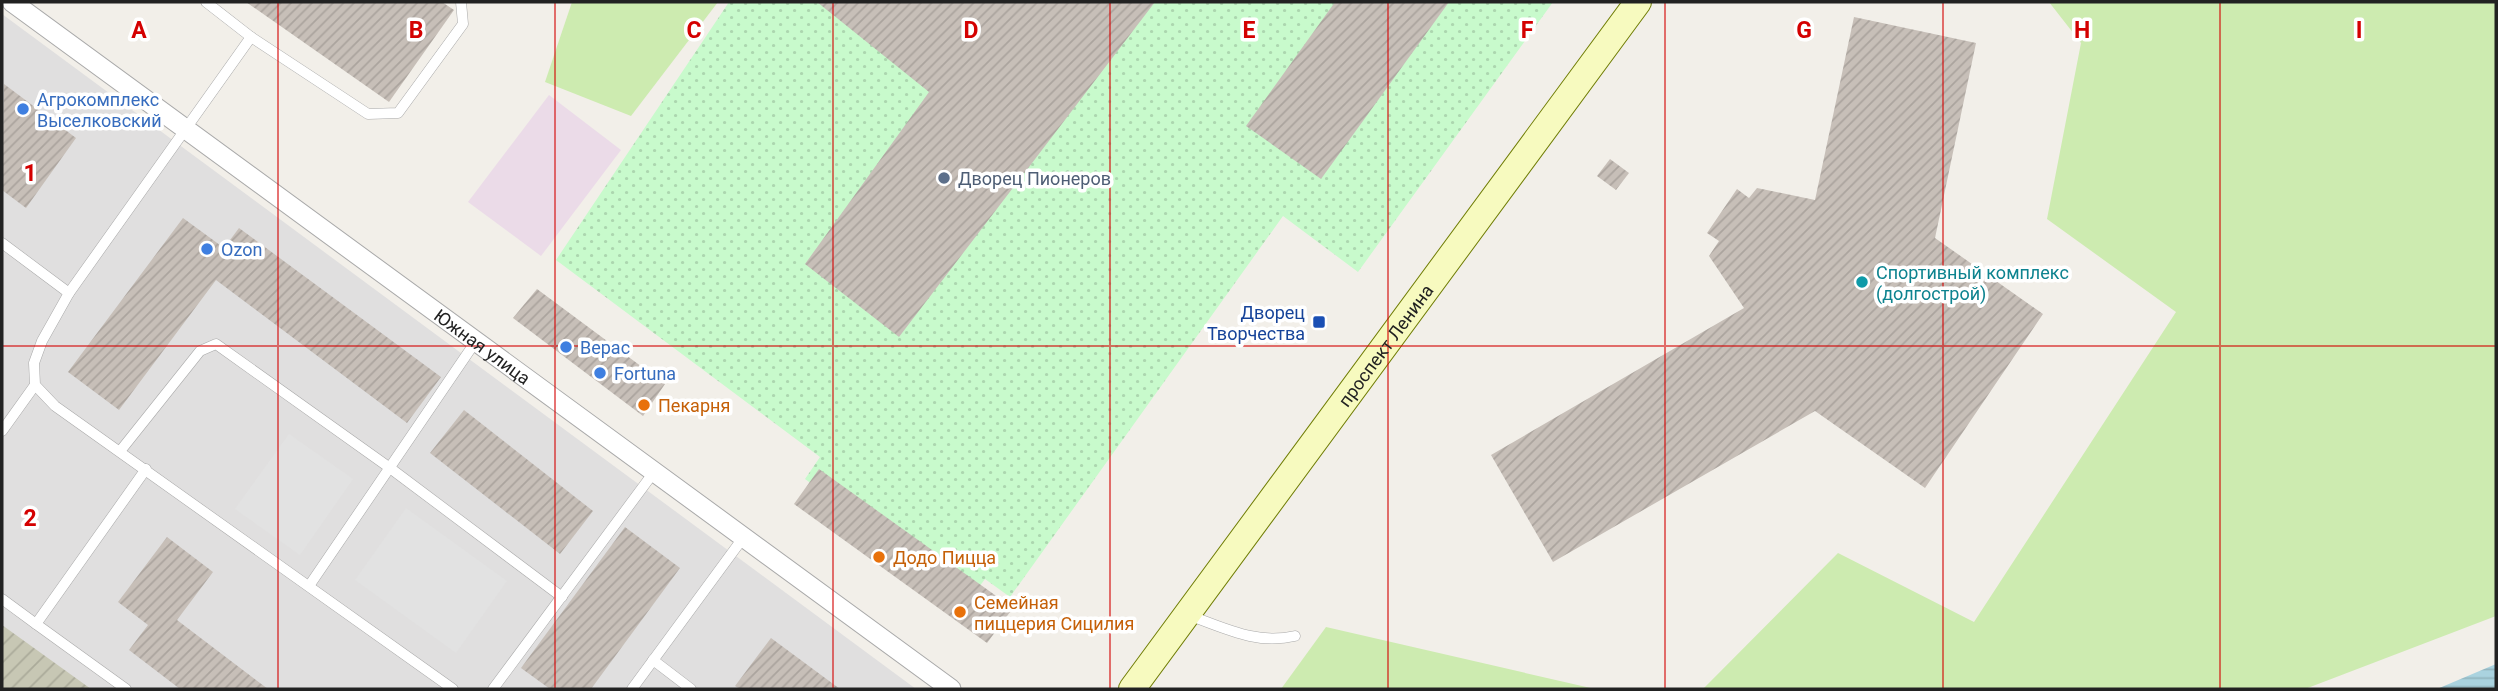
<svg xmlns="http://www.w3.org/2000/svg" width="2498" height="691" viewBox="0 0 2498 691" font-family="Roboto,sans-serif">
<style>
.residential{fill:#e0dfdf}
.industrial{fill:#ebdbe8}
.construction{fill:url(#construction-furrows)}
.grass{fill:#cdebb0}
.park{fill:url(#park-dots)}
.parking{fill:#e2e2e2}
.water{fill:url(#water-rules)}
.building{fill:url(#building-hatch)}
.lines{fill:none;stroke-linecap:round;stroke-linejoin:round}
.lane-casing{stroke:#a9a9a9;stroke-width:11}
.street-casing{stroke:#a9a9a9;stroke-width:21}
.secondary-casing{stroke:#707d05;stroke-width:28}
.lane{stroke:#fff;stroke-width:10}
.street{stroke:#fff;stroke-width:19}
.secondary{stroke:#f7fabf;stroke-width:26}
.grid{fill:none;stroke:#d40000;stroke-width:2;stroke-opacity:0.55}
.shop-dot{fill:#3f7fe0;stroke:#fff;stroke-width:2.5}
.service-dot{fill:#5c6f8a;stroke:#fff;stroke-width:2.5}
.culture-dot{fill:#0f9aa8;stroke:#fff;stroke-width:2.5}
.transit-dot{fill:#1a4fb4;stroke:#fff;stroke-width:2.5}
.food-dot{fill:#e8710a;stroke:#fff;stroke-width:2.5}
.labels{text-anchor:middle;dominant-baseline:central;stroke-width:7;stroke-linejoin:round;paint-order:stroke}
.shop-label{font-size:18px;fill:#366cbe;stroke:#fff;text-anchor:start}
.service-label{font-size:18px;fill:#4e5e75;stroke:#fff;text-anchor:start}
.culture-label{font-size:18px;fill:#0d838f;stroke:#fff;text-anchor:start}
.transit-label{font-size:18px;fill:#164399;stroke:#fff;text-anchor:end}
.street-label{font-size:18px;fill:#222;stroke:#fff}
.food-label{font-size:18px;fill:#c56008;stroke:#fff;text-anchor:start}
.grid-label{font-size:23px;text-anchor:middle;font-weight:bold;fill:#d40000;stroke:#fff;stroke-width:7;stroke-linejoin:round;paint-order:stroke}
</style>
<defs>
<pattern id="construction-furrows" width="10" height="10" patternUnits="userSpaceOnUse" patternTransform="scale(1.75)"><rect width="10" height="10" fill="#c7c7b4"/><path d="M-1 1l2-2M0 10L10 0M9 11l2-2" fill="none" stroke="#abab9a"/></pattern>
<pattern id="park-dots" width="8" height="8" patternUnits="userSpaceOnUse" patternTransform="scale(1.75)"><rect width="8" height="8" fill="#c8facc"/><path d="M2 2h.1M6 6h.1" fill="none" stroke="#acd6af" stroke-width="1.8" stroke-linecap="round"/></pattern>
<pattern id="water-rules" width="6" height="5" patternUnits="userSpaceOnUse" patternTransform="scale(1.75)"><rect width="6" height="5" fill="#aad3df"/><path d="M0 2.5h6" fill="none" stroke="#92b5bf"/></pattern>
<pattern id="building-hatch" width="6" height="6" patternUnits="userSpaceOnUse" patternTransform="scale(1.75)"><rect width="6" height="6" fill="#c7bfb8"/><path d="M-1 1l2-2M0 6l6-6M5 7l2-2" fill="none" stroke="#aba49e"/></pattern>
</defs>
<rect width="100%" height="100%" fill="#f2efe9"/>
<path class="residential" d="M 2,14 L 916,689 L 2,689 Z"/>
<path class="industrial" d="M 549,95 L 621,150 L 541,256 L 468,202 Z"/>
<path class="construction" d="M 2,625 L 91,689 L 2,689 Z"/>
<g class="grass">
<path d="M 572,2 L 718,2 L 631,116 L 545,82 Z"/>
<path d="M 2049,2 L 2496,2 L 2496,616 L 2305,689 L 1703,689 L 1838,553 L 1974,622 L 2176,312 L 2047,219 L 2081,43 Z"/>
<path d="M 1326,627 L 1595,689 L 1281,689 Z"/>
</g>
<path class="park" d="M 729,2 L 1553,2 L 1358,272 L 1283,216 L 1010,597 L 985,579 L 970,599 L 805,479 L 820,457 L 556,260 Z"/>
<g class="parking">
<path d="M 289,434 L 353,479 L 300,555 L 235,509 Z"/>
<path d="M 406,508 L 507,581 L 456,653 L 355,580 Z"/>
</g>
<path class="water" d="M 2496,664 L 2496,689 L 2437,689 Z"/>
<g class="building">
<path d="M 246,2 L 442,2 L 454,10 L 389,102 Z"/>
<path d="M 817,2 L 1155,2 L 899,337 L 805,264 L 929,92 Z"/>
<path d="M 1335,2 L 1449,2 L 1321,179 L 1246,126 Z"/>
<path d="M 1854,17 L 1976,43 L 1935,238 L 2043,314 L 1925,488 L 1815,411 L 1553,562 L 1491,455 L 1744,308 L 1709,256 L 1719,241 L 1707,233 L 1737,189 L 1749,198 L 1757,188 L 1815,200 Z"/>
<path d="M 4,84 L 76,138 L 26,208 L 2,190 Z"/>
<path d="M 1610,159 L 1629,173 L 1616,190 L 1597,176 Z"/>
<path d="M 183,218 L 224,248 L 239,228 L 441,377 L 407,423 L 216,280 L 119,410 L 68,372 Z"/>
<path d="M 537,289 L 665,384 L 643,416 L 513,318 Z"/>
<path d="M 464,410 L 593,511 L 560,554 L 430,453 Z"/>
<path d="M 819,469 L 1013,608 L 987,643 L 794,504 Z"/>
<path d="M 625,527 L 680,568 L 591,689 L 550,689 L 521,668 Z"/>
<path d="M 167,537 L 213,572 L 177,620 L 268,689 L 180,689 L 129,650 L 148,625 L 118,602 Z"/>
<path d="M 771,638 L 840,689 L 740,689 L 735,686 Z"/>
</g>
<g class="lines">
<defs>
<g id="lane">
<path d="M 206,2 L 251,37 L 368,114 L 398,113 L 463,24 L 461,2"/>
<path d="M 251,37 L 69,293 L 42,341 L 34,363 L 35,385 L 55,406 L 453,689"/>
<path d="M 2,243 L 69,293"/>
<path d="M 2,431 L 35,385"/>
<path d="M 121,450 L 200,351 L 216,344 L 390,468 L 562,597"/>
<path d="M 309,586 L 476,341"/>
<path d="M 2,599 L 36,624"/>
<path d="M 1188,615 C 1225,628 1256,645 1295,636"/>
<path d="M 653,660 L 691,689"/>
<path d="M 126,689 L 36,624 L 146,469"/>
<path d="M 493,689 L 654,472"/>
<path d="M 632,689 L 743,538"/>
</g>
<g id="street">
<path id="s1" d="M 12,2 L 951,689"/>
</g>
<g id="secondary">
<path id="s2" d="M 1132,689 L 1638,2"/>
</g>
</defs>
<use href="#lane" class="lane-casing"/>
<use href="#street" class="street-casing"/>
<use href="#secondary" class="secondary-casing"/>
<use href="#lane" class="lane"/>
<use href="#street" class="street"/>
<use href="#secondary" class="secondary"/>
</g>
<path class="grid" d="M 278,2 L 278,689M 555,2 L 555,689M 833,2 L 833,689M 1110,2 L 1110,689M 1388,2 L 1388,689M 1665,2 L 1665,689M 1943,2 L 1943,689M 2220,2 L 2220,689M 2,346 L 2496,346"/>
<g class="shop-dot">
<circle cx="23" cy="109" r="7"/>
<circle cx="207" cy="249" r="7"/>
<circle cx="566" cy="347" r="7"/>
<circle cx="600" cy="373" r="7"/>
</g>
<circle class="service-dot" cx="944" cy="178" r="7"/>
<circle class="culture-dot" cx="1862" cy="282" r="7"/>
<rect class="transit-dot" x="1312" y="315" width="14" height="14" rx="3.5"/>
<g class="food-dot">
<circle cx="644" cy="405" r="7"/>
<circle cx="879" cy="557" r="7"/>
<circle cx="960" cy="612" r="7"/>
</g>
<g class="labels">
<g class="shop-label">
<text x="37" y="99">Агрокомплекс<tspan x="37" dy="21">Выселковский</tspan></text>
<text x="221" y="249">Ozon</text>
<text x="580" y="347">Верас</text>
<text x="614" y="373">Fortuna</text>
</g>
<g class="service-label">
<text x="958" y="178">Дворец Пионеров</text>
</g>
<g class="culture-label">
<text x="1876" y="272">Спортивный комплекс<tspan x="1876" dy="21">(долгострой)</tspan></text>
</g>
<g class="transit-label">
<text x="1305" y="312">Дворец<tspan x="1305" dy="21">Творчества</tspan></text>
</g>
<g class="street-label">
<text stroke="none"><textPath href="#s1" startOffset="583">Южная улица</textPath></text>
<text stroke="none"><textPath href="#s2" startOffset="427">проспект Ленина</textPath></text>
</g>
<g class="food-label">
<text x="658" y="405">Пекарня</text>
<text x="893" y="557">Додо Пицца</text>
<text x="974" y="602">Семейная<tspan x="974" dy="21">пиццерия Сицилия</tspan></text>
</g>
</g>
<g class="grid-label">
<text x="139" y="38">A</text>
<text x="416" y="38">B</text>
<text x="694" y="38">C</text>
<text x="971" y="38">D</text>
<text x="1249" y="38">E</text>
<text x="1527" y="38">F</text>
<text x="1804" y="38">G</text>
<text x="2082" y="38">H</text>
<text x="2359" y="38">I</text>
<text x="30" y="181">1</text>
<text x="30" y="526">2</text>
</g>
<rect width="2498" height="691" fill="none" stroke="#222222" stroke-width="7"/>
</svg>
